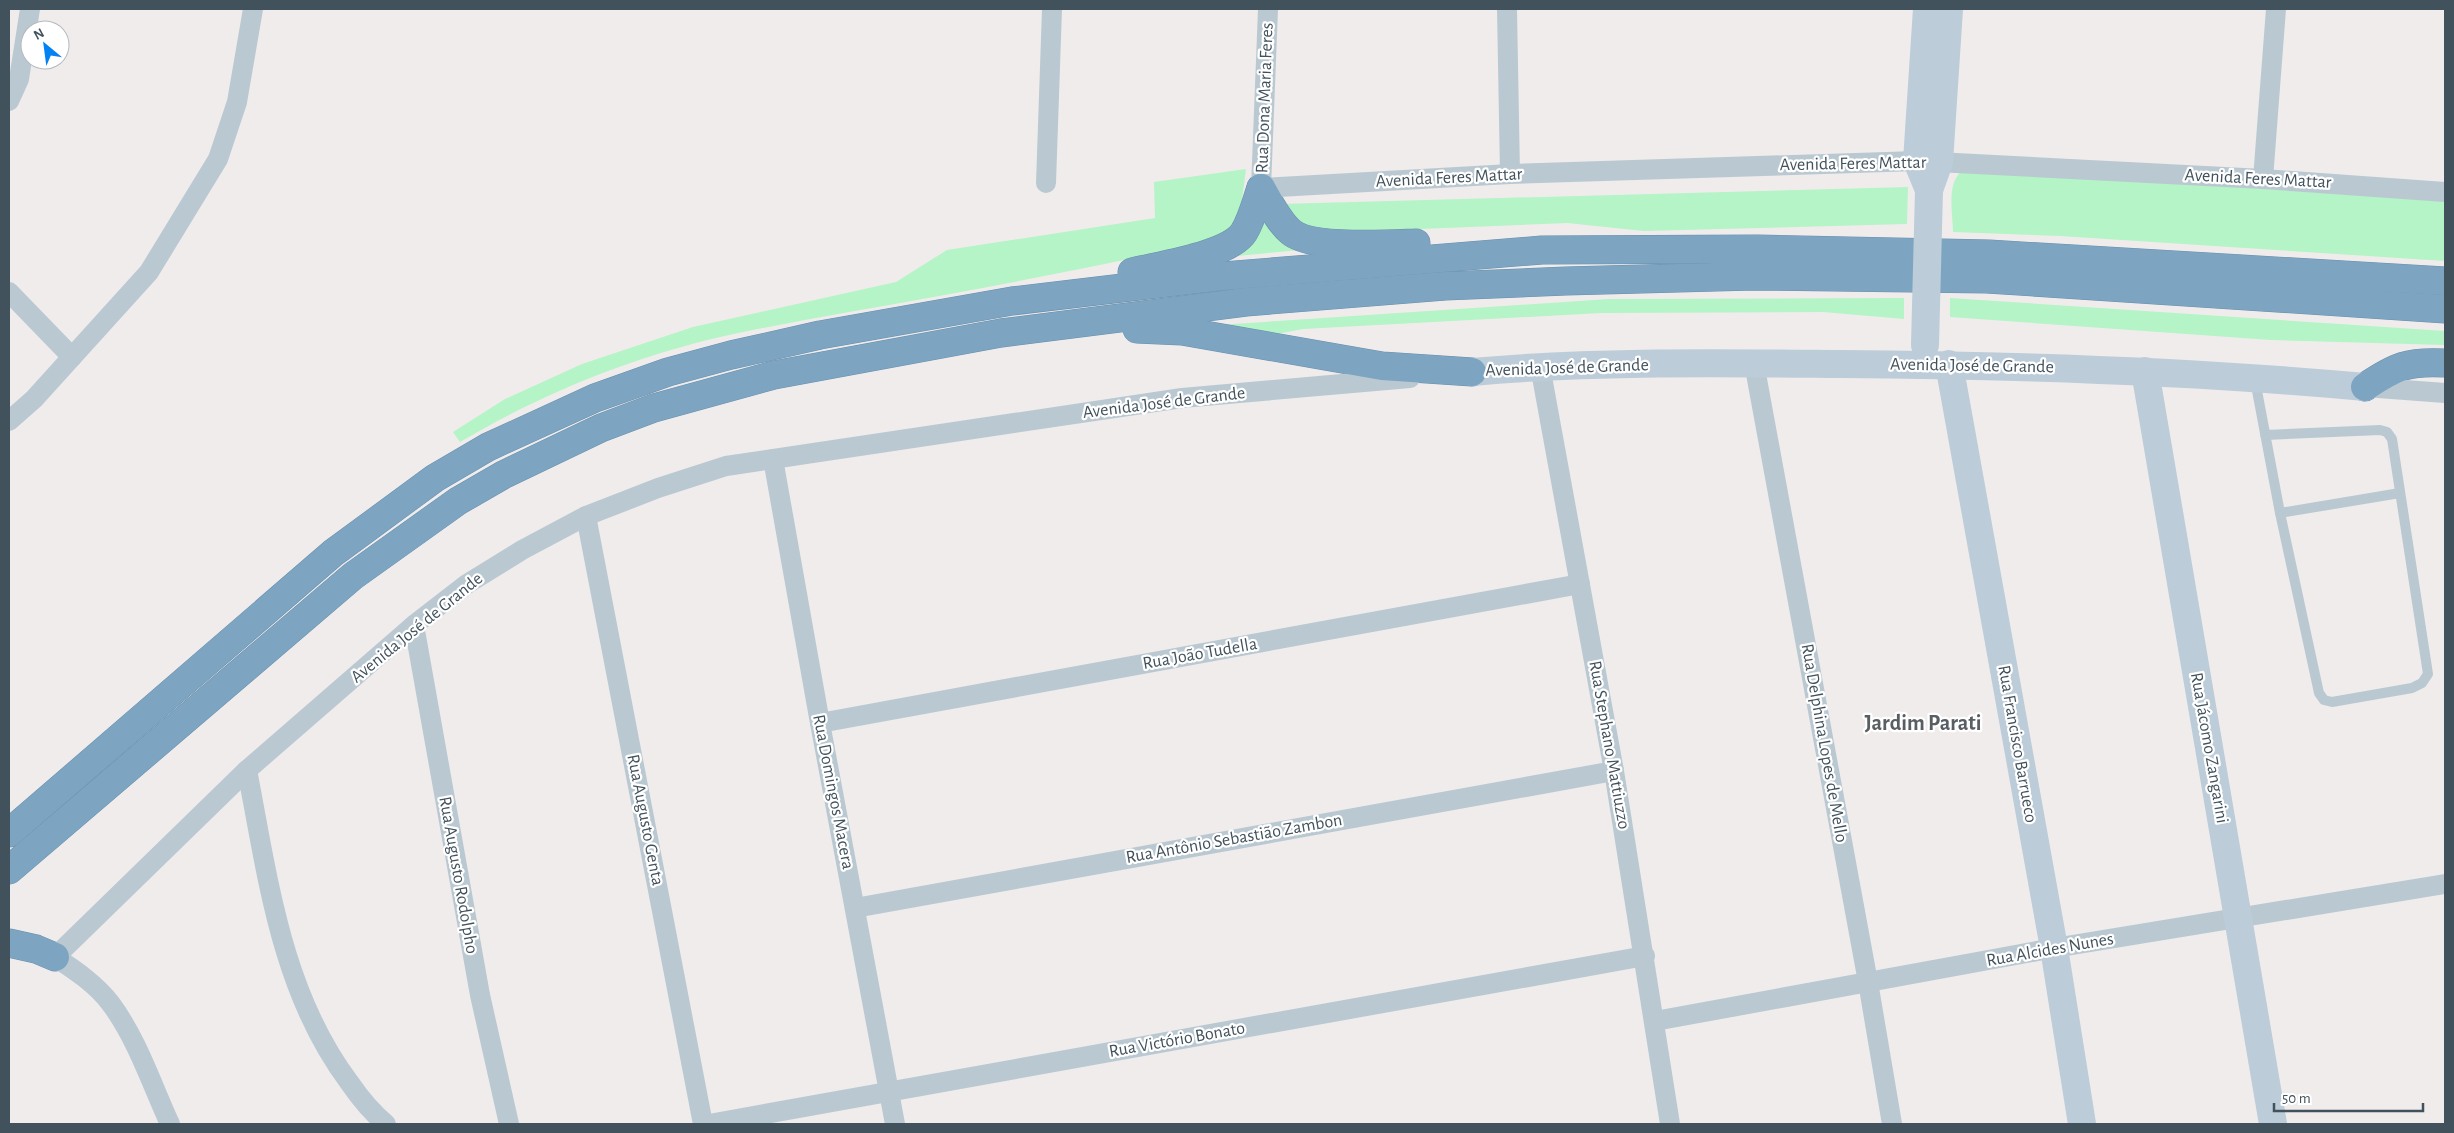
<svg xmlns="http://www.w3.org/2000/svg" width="2454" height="1133" viewBox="0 0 2454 1133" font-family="'Alegreya Sans',sans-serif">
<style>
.green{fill:#b4f4c6}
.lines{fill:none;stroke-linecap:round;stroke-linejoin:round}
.highway-casing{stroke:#6890ae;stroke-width:29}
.lane{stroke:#bac9d1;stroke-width:10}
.street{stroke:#bac9d1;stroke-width:20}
.secondary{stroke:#bcccd9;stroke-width:28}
.highway{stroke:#7da5c2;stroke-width:28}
.secondary-bridge{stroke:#bcccd9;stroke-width:28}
.labels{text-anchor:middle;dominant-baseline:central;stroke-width:4.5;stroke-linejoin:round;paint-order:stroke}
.street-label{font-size:18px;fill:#42525c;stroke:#fff}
.district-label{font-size:22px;font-weight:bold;fill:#585e62;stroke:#fff}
</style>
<rect width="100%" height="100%" fill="#f0ecec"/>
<g class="green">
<path d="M 1246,169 L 1240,215 L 1231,230 L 1202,244 C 1115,262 1027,280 939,296 C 869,309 799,320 729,335 C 634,356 543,393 460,442 L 453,432 L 505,399 L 582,364 L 693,327 L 896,282 L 947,250 L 1155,218 L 1154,182 Z"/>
<path d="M 1965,169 L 2445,201 L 2445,261 L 2060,236 L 1953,232 C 1953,213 1945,180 1965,169 Z"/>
<path d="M 1908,187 L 1907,224 L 1644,231 L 1567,223 L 1321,233 L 1308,230 L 1280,204 Z"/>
<path d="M 1262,205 L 1311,249 L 1226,257 Z"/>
<path d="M 1904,298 L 1904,319 L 1823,312 L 1601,313 L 1303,329 L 1271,335 L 1218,325 L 1609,299 Z"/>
<path d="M 1950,298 L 2445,331 L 2445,345 L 2271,340 L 1950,317 Z"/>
</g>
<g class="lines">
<defs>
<g id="highway">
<path d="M 1261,188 C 1270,203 1278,221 1291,232 C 1311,249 1389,244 1416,243"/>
<path d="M 1132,272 C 1160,265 1230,255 1244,232 C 1252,219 1256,202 1261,188"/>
<path d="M 1137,329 L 1182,331 L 1382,366 L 1472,372"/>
<path d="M 2365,387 C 2396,366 2408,361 2445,363"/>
<path d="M 9,833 L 333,553 L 435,478 L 488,447 L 595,398 L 668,372 L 731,355 L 820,335 L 1012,301 L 1223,276 L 1542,250 L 1758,249 L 1989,254 L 2445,281"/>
<path d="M 9,870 L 353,576 L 458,501 L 503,475 L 601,428 L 654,408 L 774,375 L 1001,333 L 1246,302 L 1445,286 L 1566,281 L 1754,276 L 1987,279 L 2445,309"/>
<path d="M 9,943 L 36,949 L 55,957"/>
</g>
</defs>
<use href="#highway" class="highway-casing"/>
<g class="lane">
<path d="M 2255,380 L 2280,513 L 2319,693 L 2324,700 L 2332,702 L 2412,688 L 2422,683 L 2428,674 L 2392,439 L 2387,432 L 2380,430 L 2265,435"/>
<path d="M 2280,513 L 2400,493"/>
</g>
<g class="street">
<path d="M 1268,9 L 1261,188 L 1510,174 L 1917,161 L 2263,179 L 2445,192"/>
<path d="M 1507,9 L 1510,174"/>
<path d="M 9,101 L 19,79 L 30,9"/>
<path d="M 2263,179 L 2276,9"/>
<path d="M 1046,183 L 1052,9"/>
<path d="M 9,292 L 72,357"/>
<path d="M 1754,363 L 1868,982 L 1892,1124"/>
<path d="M 1540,366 L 1614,771 L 1670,1124"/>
<path d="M 2365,387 L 2445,393"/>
<path d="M 9,421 L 34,399 L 149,272 L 218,159 L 237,102 L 253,9"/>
<path d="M 773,459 L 820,723 L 895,1124"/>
<path d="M 586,516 L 703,1124"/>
<path d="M 414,625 L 480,995 L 509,1124"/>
<path d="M 820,723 L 1580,584"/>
<path d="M 247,770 C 268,878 281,991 349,1082 C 360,1098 371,1112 386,1124"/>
<path d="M 855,908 L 1614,771"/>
<path d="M 1655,1021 L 2054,948 L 2445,884"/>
<path d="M 170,1124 C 152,1085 137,1039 111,1004 C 97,985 75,970 55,957 L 247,770 L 414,625 L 467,584 L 522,550 L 586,516 L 658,488 L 726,466 L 1182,398 L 1410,378"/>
<path d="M 709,1124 L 1645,956"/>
</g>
<g class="secondary">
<path d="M 1927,9 L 1917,161 L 1929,190"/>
<path d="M 1929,190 L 1939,162 L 1949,9"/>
<path d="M 1949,364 L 2054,948 L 2082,1124"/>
<path d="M 2145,371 L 2273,1124"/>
<path d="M 1472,372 C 1594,361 1717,363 1840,364 C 2016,365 2190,371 2365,387"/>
</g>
<use href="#highway" class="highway"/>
<path class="secondary-bridge" d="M 1925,345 L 1929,190"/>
</g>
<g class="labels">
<g class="street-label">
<text transform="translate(1265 98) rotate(-88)">Rua Dona Maria Feres</text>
<text transform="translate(1853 164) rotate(-1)">Avenida Feres Mattar</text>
<text transform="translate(1449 178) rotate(-3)">Avenida Feres Mattar</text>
<text transform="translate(2258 179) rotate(3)">Avenida Feres Mattar</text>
<text transform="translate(1972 366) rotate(1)">Avenida José de Grande</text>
<text transform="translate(1567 368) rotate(-2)">Avenida José de Grande</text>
<text transform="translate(1164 403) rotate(-7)">Avenida José de Grande</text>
<text transform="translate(417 628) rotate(-39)">Avenida José de Grande</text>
<text transform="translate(1200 654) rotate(-10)">Rua João Tudella</text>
<text transform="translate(1824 743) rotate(80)">Rua Delphina Lopes de Mello</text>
<text transform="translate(2017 744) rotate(80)">Rua Francisco Barrueco</text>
<text transform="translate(1609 745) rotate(80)">Rua Stephano Mattiuzzo</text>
<text transform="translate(2209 748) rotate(80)">Rua Jácomo Zangarini</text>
<text transform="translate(833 792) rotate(79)">Rua Domingos Macera</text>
<text transform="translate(645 820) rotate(79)">Rua Augusto Genta</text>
<text transform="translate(1234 839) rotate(-10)">Rua Antônio Sebastião Zambon</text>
<text transform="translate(458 875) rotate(80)">Rua Augusto Rodolpho</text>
<text transform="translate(2050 950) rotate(-10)">Rua Alcides Nunes</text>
<text transform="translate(1177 1040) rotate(-10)">Rua Victório Bonato</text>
</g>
<g class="district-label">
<text x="1923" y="723">Jardim Parati</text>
</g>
</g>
<rect width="2454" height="1133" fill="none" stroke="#42525c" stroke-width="20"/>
<g transform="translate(45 45) rotate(331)"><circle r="24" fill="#ffffff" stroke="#b3babe"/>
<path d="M0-4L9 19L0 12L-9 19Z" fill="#0382f3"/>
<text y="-8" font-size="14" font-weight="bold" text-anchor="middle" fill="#42525c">N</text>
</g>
<path d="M2274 1103v8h149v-8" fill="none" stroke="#42525c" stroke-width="2.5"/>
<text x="2282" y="1103" font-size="15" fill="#42525c" stroke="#ffffff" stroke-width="4" paint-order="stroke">50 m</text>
</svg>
